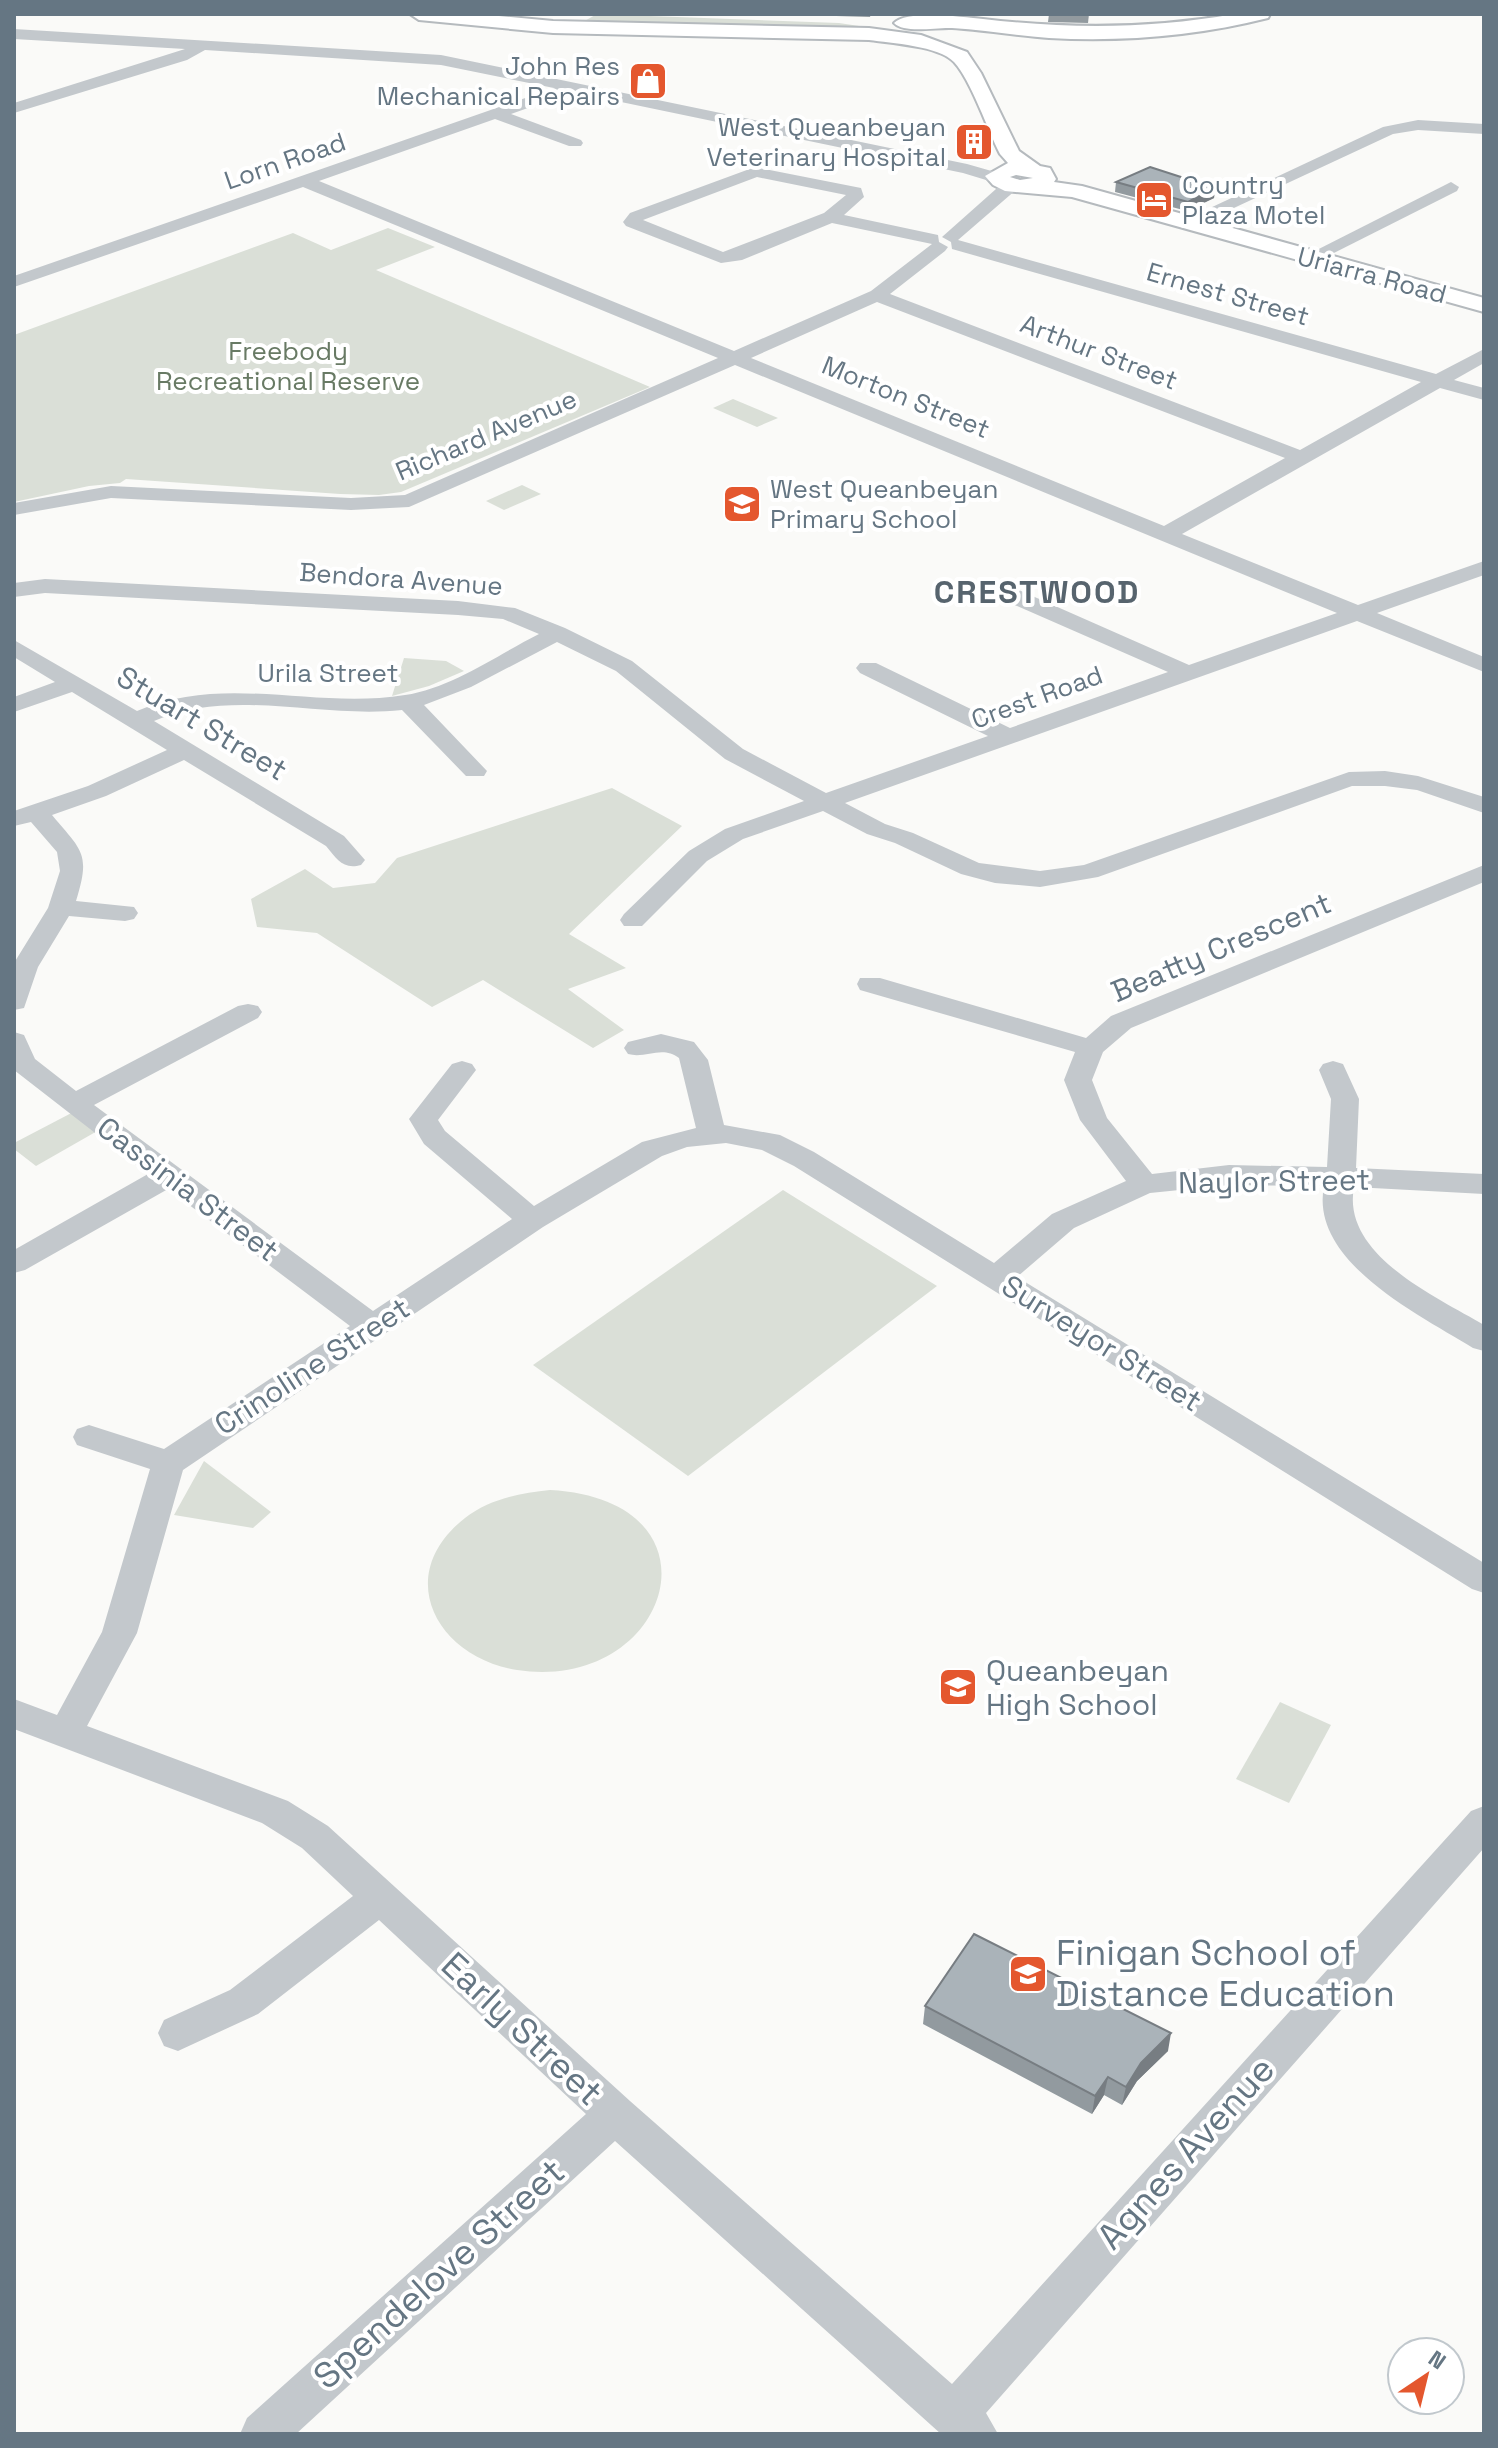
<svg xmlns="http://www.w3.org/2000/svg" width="1498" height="2448" viewBox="0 0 1498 2448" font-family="'Space Grotesk',sans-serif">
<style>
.green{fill:#dadfd7}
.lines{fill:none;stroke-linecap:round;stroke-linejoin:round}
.major-casing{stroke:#b5babe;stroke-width:4}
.minor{fill:#c3c8cc;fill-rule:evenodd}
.major{fill:#fff;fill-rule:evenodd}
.wall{fill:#929a9f}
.shaded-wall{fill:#777d82}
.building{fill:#aab3b9;stroke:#777d82;stroke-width:2}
.labels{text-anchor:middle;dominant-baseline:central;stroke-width:8;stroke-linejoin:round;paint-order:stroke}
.far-poi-label{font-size:26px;fill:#657683;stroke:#fff;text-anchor:end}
.far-street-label{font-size:26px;fill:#657683;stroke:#fff}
.far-park-label{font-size:26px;fill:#687a64;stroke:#fff}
.street-label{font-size:30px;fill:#657683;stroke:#fff}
.poi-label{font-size:30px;fill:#657683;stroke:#fff;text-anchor:start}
.far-district-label{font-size:32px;font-weight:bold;letter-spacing:2px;fill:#57646e;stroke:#fff}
.near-poi-label{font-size:36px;fill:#657683;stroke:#fff;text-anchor:start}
.near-street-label{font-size:36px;fill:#657683;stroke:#fff}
</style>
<rect width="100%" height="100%" fill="#fafaf8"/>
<g class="green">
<path d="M 597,14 L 839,23 L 859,26 L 841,29 L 581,23 Z"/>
<path d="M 388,228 L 435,247 L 376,270 L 650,387 L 401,492 L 379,495 L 340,494 L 126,479 L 120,483 L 89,486 L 14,502 L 14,335 L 293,233 L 331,250 Z"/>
<path d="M 733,399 L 778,418 L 757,427 L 713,408 Z"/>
<path d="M 522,485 L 541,494 L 504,510 L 486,501 Z"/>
<path d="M 404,658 L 446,661 L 464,671 L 429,686 L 392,696 Z"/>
<path d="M 612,788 L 682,826 L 569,934 L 626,968 L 568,989 L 624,1030 L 593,1048 L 483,980 L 432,1007 L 317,933 L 257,927 L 251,899 L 305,869 L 333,888 L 375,883 L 397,858 Z"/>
<path d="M 81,1108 L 106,1126 L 36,1166 L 14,1149 L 14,1143 Z"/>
<path d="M 783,1190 L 937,1286 L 688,1476 L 533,1365 Z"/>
<path d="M 204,1461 L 271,1512 L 253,1528 L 174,1515 Z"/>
<path d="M 550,1490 C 731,1500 671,1693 517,1670 C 436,1657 392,1575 465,1518 C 489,1499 520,1493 550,1490 Z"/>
<path d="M 1280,1702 L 1331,1725 L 1289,1803 L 1236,1779 Z"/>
</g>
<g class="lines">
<defs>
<g id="major">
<path d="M 410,14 L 477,14 L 553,21 L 869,28 L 921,35 L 967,52 L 981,73 L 1019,151 L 1040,166 L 1050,168 L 1056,179 L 1054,182 L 1082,186 L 1484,298 L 1484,312 L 1072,197 L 1005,191 L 993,185 L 985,176 L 1008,163 L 1000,154 C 988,131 971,80 954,62 C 939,46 891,43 869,40 L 553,33 L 419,20 ZM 1016,175 L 1033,178 L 1020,180 L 1010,177 Z"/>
<path d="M 1234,14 L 1270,14 L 1268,18 C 1197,36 1123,42 1049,38 C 1017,36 985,30 952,28 C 937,27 904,34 894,23 C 907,9 964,17 983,19 C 1069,29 1150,29 1234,14 Z"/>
</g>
</defs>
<use href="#major" class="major-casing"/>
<g class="minor">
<path d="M 14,29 L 441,55 L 967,164 L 1002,174 L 1004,178 L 996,183 L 963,173 L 573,92 L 511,114 L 581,140 L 583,143 L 581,146 L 569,146 L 495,119 L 319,181 L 734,351 L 871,291 L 932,244 L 832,223 L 742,260 L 721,263 L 626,226 L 623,222 L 630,213 L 755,167 L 861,188 L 864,197 L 844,215 L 938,235 L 939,242 L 948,247 L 945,251 L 890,294 L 1300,450 L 1421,382 L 952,249 L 951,242 L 942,237 L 1005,181 L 1017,181 L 1019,185 L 1017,189 L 958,240 L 1436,374 L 1484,349 L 1484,363 L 1454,380 L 1484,388 L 1484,400 L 1440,388 L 1182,534 L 1358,605 L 1484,561 L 1484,575 L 1377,613 L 1484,657 L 1484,672 L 1357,621 L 845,803 L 885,824 L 913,833 L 979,863 L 1040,871 L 1084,865 L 1349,772 L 1385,771 L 1418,776 L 1484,797 L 1484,813 L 1417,790 L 1385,786 L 1352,786 L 1098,877 L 1040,887 L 995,883 L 961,874 L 895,843 L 867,834 L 823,811 L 743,839 L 707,861 L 642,926 L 624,926 L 620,920 L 624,914 L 689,851 L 725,829 L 804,801 L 725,759 L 616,671 L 557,642 L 471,687 L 424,705 L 487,771 L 484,776 L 466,776 L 402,710 C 320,719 232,687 154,721 L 344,836 L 365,860 L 361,865 C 343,870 337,859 326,846 L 184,760 L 106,796 L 52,815 C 82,851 91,853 76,901 L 134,907 L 138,913 L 134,919 L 125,921 L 69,916 L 38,967 L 24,1008 L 14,1010 L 14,963 L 48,908 L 60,871 L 57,852 L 31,822 L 14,826 L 14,811 L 88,786 L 167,750 L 72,692 L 14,712 L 14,697 L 55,682 L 14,657 L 14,640 L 137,711 C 225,673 314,710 405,695 C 452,688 497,655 539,634 L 503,619 L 458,615 L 45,593 L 14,597 L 14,583 L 45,579 L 458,601 L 515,608 L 565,628 L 632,661 L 743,749 L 826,793 L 988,736 L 860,673 L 856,668 L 860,663 L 876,663 L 1010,728 L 1168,672 L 994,596 L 991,591 L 994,586 L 1010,586 L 1189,665 L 1337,613 L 735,365 L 409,507 L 351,510 L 111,498 L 14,515 L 14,503 L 111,486 L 351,498 L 405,495 L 718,358 L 303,187 L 14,287 L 14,276 L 554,88 L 441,65 L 205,50 L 187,60 L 14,113 L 14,103 L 185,49 L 14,39 ZM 757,177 L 846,195 L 824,213 L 723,252 L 643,220 ZM 877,302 L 1285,458 L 1164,526 L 751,358 Z"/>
<path d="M 1418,120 L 1484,124 L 1484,134 L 1418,130 L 1393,134 L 1193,227 L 1187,228 L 1178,223 L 1383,127 Z"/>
<path d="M 1451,182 L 1459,187 L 1457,191 L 1316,262 L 1304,262 L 1301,258 Z"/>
<path d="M 1484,865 L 1484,882 L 1131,1028 L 1103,1052 L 1092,1080 L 1107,1118 L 1152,1174 L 1229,1165 L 1327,1167 L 1331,1099 L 1319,1070 L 1323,1064 L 1333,1061 L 1343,1064 L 1359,1099 L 1356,1168 L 1484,1174 L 1484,1194 L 1354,1187 C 1341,1255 1437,1297 1484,1325 L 1484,1351 L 1473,1348 C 1420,1315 1309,1262 1324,1186 L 1229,1185 L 1150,1193 L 1074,1228 L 1017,1277 L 1484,1563 L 1484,1593 L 1472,1589 L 794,1166 L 762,1150 L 726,1143 L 687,1147 L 662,1156 L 543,1227 L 183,1470 L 137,1633 L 87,1726 L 288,1801 L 328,1826 L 630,2101 L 952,2384 L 1471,1811 L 1484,1806 L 1484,1848 L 986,2413 L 998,2434 L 941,2434 L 615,2141 L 296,2434 L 240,2434 L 247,2418 L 586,2114 L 379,1920 L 258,2014 L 178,2051 L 164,2046 L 158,2033 L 164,2020 L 230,1990 L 353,1896 L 302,1848 L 262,1823 L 14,1729 L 14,1699 L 57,1715 L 102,1632 L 150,1469 L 77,1445 L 73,1437 L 77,1429 L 89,1425 L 164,1449 L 350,1326 L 168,1189 L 25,1270 L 14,1273 L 14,1250 L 148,1174 L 14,1070 L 14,1032 L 24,1035 L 35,1059 L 76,1091 L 238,1006 L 248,1004 L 258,1006 L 262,1012 L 258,1018 L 94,1105 L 373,1311 L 512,1219 L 424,1144 L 409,1119 L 452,1064 L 462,1061 L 472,1064 L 476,1070 L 438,1120 L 445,1131 L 534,1206 L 642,1142 L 696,1128 L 679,1058 C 662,1045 646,1059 628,1054 L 624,1048 L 628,1042 L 661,1034 L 694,1042 L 708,1060 L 724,1125 L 780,1135 L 814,1152 L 994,1263 L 1052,1214 L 1126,1181 L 1080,1120 L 1064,1080 L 1075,1052 L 860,990 L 857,984 L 860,978 L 880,978 L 1086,1038 L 1111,1016 Z"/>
</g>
<use href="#major" class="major"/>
</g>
<g class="wall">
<path d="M 836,14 L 871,14 L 870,17 L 836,16 Z"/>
<path d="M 1049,14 L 1089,14 L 1088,23 L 1048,22 Z"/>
<path d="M 1116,182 L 1215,188 L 1214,198 L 1187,211 L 1115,192 Z"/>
<path d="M 925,2006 L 1168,2051 L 1137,2081 L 1122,2105 L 1104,2095 L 1092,2114 L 923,2024 Z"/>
</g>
<g class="shaded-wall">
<path d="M 1215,188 L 1214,198 L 1187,211 L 1188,202 Z"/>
<path d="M 1171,2033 L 1168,2051 L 1137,2081 L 1122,2105 L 1126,2087 L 1141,2063 Z"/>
<path d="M 1108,2077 L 1104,2095 L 1092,2114 L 1095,2096 Z"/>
</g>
<g class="building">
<path d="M 1150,167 L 1215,188 L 1188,202 L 1116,182 Z"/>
<path d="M 974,1934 L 1171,2033 L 1141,2063 L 1126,2087 L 1108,2077 L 1095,2096 L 925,2006 Z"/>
</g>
<defs>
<symbol id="shop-square" viewBox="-11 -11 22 22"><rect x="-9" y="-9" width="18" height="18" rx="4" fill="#e4572e" stroke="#fff"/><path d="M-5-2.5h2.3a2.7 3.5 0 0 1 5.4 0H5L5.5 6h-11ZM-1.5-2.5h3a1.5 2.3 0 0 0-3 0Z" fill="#fff"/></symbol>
<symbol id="building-square" viewBox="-11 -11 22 22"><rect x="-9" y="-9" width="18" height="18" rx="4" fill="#e4572e" stroke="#fff"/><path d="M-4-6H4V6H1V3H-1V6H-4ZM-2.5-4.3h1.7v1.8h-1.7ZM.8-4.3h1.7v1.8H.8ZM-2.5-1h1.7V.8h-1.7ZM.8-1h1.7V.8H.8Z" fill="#fff"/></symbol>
<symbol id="hotel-square" viewBox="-11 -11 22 22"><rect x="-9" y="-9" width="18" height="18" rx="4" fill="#e4572e" stroke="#fff"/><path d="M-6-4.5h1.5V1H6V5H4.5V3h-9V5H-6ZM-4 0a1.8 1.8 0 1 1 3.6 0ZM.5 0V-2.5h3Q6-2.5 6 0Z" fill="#fff"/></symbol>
<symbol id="school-square" viewBox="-11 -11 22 22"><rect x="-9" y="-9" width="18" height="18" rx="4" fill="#e4572e" stroke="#fff"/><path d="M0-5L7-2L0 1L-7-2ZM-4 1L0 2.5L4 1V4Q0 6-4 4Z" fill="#fff"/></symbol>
</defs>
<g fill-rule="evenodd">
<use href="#shop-square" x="626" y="59" width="44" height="44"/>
<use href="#building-square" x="952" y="120" width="44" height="44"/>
<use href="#hotel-square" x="1132" y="178" width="44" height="44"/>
<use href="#school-square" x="720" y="482" width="44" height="44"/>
<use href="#school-square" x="936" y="1665" width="44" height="44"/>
<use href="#school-square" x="1006" y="1952" width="44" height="44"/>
</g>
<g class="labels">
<g class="far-poi-label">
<text x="620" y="66">John Res<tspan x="620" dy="30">Mechanical Repairs</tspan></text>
<text x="946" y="127">West Queanbeyan<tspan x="946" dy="30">Veterinary Hospital</tspan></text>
<text x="1182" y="185" text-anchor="start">Country<tspan x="1182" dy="30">Plaza Motel</tspan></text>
<text x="770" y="489" text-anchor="start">West Queanbeyan<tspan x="770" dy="30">Primary School</tspan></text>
</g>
<g class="far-street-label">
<text transform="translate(285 161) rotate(-19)">Lorn Road</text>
<text transform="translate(1372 275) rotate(15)">Uriarra Road</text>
<text transform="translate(1228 294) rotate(16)">Ernest Street</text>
<text transform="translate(1099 352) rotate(21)">Arthur Street</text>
<text transform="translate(906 397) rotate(22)">Morton Street</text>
<text transform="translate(486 435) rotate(-23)">Richard Avenue</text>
<text transform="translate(401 579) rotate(4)">Bendora Avenue</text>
<text x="328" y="673">Urila Street</text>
<text transform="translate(1037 697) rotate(-20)">Crest Road</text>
</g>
<g class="far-park-label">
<text x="288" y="351">Freebody<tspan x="288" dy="30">Recreational Reserve</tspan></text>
</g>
<g class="street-label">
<text transform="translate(202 723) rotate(31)">Stuart Street</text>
<text transform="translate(1221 947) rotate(-23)">Beatty Crescent</text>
<text transform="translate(1274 1181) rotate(-1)">Naylor Street</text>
<text transform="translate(188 1189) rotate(37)">Cassinia Street</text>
<text transform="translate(1102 1343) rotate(32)">Surveyor Street</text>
<text transform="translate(312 1366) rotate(-33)">Crinoline Street</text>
</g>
<g class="poi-label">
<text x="986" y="1670">Queanbeyan<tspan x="986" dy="34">High School</tspan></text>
</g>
<g class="far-district-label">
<text x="1037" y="592">CRESTWOOD</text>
</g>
<g class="near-poi-label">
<text x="1056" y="1953">Finigan School of<tspan x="1056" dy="41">Distance Education</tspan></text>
</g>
<g class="near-street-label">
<text transform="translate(522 2029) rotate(43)">Early Street</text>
<text transform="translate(1186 2153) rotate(-48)">Agnes Avenue</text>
<text transform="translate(439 2274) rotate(-42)">Spendelove Street</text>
</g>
</g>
<rect width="1498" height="2448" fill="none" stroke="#657683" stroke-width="32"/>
<g transform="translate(1426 2376) rotate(35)"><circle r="38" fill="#ffffff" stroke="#c1c8cd" stroke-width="2"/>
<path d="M0-6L14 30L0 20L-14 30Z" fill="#e4572e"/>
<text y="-12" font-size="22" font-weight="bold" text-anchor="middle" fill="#657683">N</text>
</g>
</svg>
